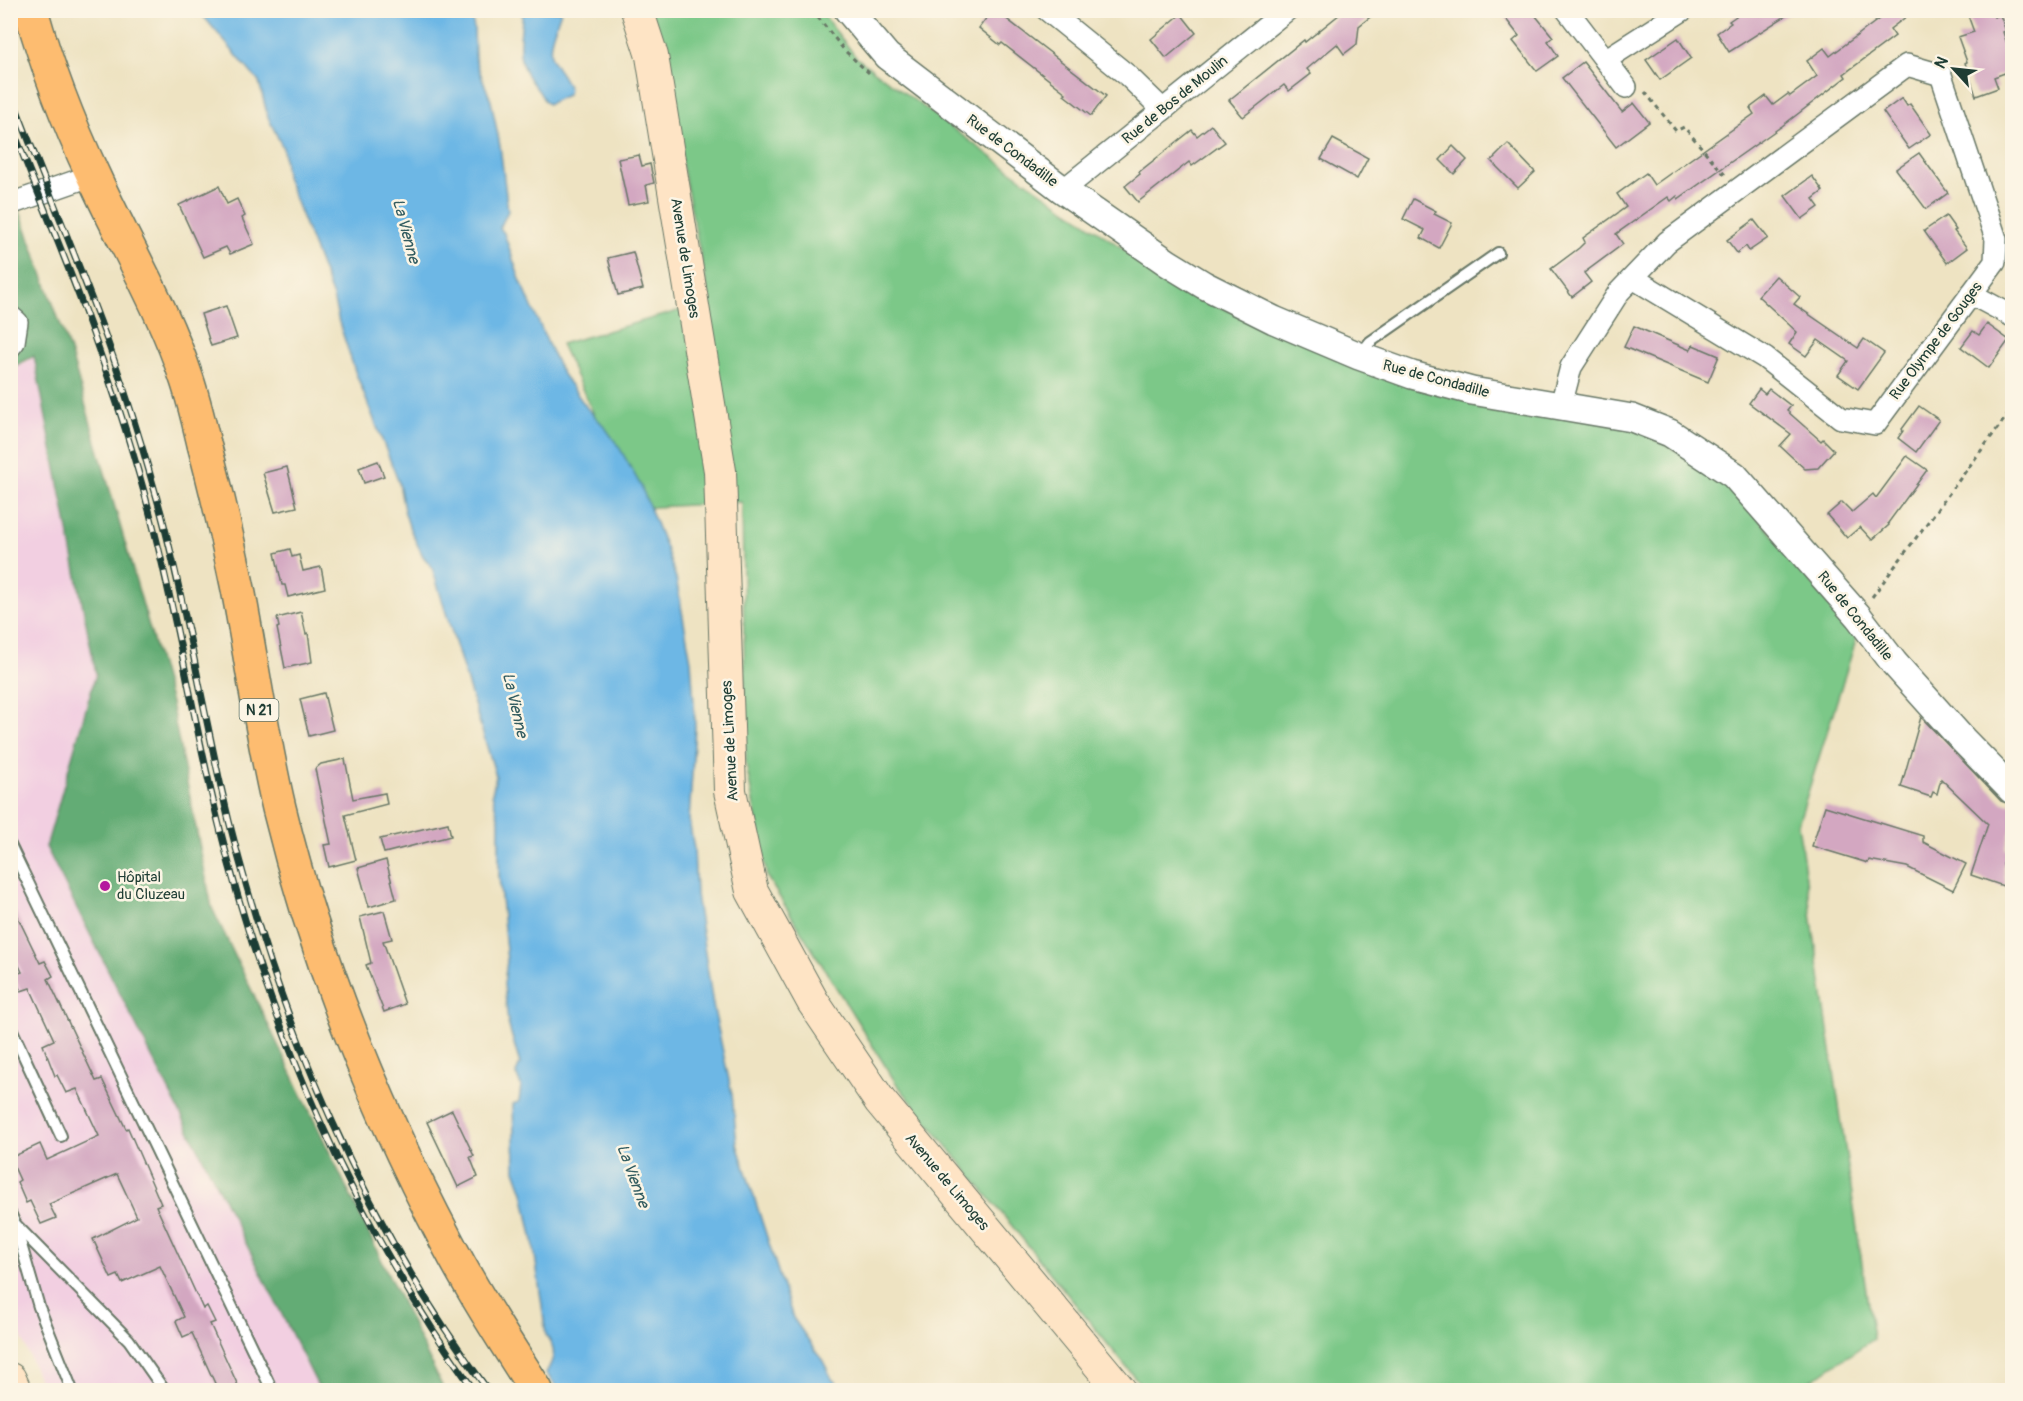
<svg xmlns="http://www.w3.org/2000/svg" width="2023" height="1401" viewBox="0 0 2023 1401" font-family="Pangolin,sans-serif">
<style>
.built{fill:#f2cfe1}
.green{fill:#7bc888;stroke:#4d825e;stroke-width:1.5}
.forest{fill:#64ac74;stroke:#427454;stroke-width:1.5}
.water{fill:#6db7e5;stroke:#467a8c;stroke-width:1.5}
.building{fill:#d3a7c1}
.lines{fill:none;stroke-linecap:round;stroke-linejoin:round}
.service-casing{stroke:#677766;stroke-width:14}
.minor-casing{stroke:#677766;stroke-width:24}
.tertiary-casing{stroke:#677766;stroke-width:30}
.secondary-casing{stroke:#677766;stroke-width:34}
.primary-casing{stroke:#677766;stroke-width:36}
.path{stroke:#677766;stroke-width:3;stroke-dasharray:4.5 4.5;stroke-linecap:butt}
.service{stroke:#fff;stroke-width:10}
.minor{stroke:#fff;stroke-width:21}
.tertiary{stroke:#fff;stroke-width:27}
.secondary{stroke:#fee4c5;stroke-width:32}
.primary{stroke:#fdbc6f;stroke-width:33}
.rail-casing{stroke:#1f3d34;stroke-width:7}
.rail{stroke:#fcf5e5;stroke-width:4.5;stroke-dasharray:14;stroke-linecap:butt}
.poi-dot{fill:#b5179e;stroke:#fcf5e5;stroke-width:2}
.labels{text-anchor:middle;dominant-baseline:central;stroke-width:5;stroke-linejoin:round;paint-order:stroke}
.shield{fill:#fcf5e5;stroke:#617469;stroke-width:1.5}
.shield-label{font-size:14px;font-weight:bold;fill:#1f3d34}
.street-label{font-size:15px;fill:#1f3d34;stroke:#fcf5e5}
.poi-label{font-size:15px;fill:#1f3d34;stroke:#fcf5e5;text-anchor:start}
.water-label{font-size:16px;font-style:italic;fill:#325c60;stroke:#fcf5e5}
</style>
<rect width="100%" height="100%" fill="#fcf5e5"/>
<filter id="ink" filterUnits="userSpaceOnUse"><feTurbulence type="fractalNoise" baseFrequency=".0167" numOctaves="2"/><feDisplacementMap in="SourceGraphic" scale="12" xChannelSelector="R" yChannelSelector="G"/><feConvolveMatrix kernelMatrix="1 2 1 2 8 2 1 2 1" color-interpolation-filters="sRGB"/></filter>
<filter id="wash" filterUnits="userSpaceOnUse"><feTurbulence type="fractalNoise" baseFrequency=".008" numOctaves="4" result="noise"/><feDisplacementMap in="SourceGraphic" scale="24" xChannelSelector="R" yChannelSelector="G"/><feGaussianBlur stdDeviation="1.35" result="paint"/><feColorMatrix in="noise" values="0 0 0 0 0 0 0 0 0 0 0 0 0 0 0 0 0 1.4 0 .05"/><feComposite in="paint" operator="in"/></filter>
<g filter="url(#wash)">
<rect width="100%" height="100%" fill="#eee3c2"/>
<path class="built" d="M 58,343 L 208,926 L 434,1390 L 43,1390 L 10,1309 L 10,371 Z"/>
<path class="green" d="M 651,11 L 820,11 L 857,58 L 1004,166 L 1187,293 L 1364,367 L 1633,428 L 1722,474 L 1857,637 L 1798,824 L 1873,1339 L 1797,1390 L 1145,1390 L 896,1083 L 767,877 L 746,764 L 742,502 L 638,508 L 561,344 L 710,302 Z"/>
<path class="forest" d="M 10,184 L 70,351 L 171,703 L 212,908 L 444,1390 L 320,1390 L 46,847 L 96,674 L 34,356 L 11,368 Z"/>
<g class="water">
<path d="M 199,11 L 471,11 L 474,29 L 475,59 L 491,101 L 500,146 L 508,211 L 500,228 L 504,233 L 519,277 L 549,346 L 562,373 L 587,408 L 604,426 L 619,447 L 641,486 L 666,548 L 676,578 L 691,661 L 694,703 L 695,727 L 689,820 L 694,849 L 696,894 L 713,1005 L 732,1094 L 737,1144 L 793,1318 L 823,1361 L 832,1379 L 844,1390 L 559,1390 L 546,1373 C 555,1357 557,1351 546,1335 L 533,1241 L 523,1192 L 515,1170 L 513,1104 L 519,1102 L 521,1086 L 516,1073 L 520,1064 L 508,1023 L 504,984 L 507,961 L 499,876 L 499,820 L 492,794 L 496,776 L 432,567 L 423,556 L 410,529 L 404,510 L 399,483 L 355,371 L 339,322 L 333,297 L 286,176 L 283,148 L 268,117 L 259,82 Z"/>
<path d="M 523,11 L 561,11 C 557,25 545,46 553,61 C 558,71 566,78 569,90 L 567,95 L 548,104 C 542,100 542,94 537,89 C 513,62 520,43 523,11 Z"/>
</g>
<g id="blocks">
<g class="building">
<path d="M 992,10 L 995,10 L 1106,96 L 1091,116 L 1064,95 L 1066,93 L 1002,43 L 1000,45 L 979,28 Z"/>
<path d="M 1345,10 L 1379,10 L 1359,26 L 1357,44 L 1344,54 L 1337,44 L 1307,69 L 1311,74 L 1289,91 L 1284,85 L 1243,117 L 1229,100 L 1304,40 L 1305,42 Z"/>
<path d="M 1499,10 L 1531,10 L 1553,37 L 1548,41 L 1558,56 L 1537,71 L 1513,41 L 1519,36 Z"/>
<path d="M 1745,10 L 1795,10 L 1729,52 L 1717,33 L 1731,23 L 1729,21 Z"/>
<path d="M 1891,10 L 1915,10 L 1890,29 L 1895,36 L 1844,74 L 1846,77 L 1782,126 L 1678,199 L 1677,196 L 1671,201 L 1668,197 L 1616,234 L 1623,244 L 1584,273 L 1591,282 L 1572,297 L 1551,269 L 1579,248 L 1585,242 L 1583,238 L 1626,207 L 1617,194 L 1646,173 L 1654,185 L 1754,114 L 1750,108 L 1766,96 L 1773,105 L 1788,94 L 1790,96 L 1817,76 L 1807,61 L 1824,48 L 1830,56 Z"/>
<path d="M 1966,10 L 1991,10 L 1994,17 L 2000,15 L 2006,31 L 2003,32 L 2013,61 L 2013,70 L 1994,77 L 1998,88 L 1976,96 L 1965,63 L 1967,62 L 1958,37 L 1974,32 Z"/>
<path d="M 1181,14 L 1196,33 L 1166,58 L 1151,39 Z"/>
<path d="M 1678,38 L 1691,58 L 1660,80 L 1646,60 Z"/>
<path d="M 1583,62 L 1622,112 L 1634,103 L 1649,122 L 1616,147 L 1562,78 Z"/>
<path d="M 1902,98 L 1907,106 L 1910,104 L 1931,134 L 1909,149 L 1883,112 Z"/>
<path d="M 1211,125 L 1225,142 L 1192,166 L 1189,162 L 1138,202 L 1125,186 L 1140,174 L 1139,172 L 1192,130 L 1197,136 Z"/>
<path d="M 1333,139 L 1368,158 L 1357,179 L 1321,159 Z"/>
<path d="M 1508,144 L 1535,172 L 1518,188 L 1491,161 Z"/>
<path d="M 1453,146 L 1467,160 L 1454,174 L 1440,160 Z"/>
<path d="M 1919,153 L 1948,193 L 1926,209 L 1896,169 Z"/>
<path d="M 639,155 L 642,166 L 650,164 L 654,183 L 646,185 L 649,201 L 628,205 L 618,159 Z"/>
<path d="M 1812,176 L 1823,191 L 1813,199 L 1819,207 L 1802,219 L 1785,196 Z"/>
<path d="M 219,186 L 227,204 L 237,199 L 245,216 L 242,218 L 254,244 L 230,254 L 226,247 L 203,257 L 179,205 Z"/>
<path d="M 1413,199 L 1436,211 L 1434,214 L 1452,223 L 1439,248 L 1421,238 L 1425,230 L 1403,219 Z"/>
<path d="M 1946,216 L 1956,230 L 1954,231 L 1967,248 L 1947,263 L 1924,231 Z"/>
<path d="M 1754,220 L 1768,238 L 1749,251 L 1746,246 L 1737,253 L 1727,240 Z"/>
<path d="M 633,252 L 643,289 L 618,295 L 608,258 Z"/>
<path d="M 1776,276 L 1800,297 L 1794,304 L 1858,348 L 1864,339 L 1884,353 L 1858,389 L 1838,375 L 1848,361 L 1818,340 L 1806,356 L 1789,344 L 1797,332 L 1758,296 Z"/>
<path d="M 226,306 L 237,338 L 211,346 L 201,314 Z"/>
<path d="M 1987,324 L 2009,340 L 1989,368 L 1961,347 L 1973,331 L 1979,335 Z"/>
<path d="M 1634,326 L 1690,350 L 1693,345 L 1719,356 L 1708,382 L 1624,347 Z"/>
<path d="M 1759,389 L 1765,394 L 1769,389 L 1791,406 L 1787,411 L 1821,441 L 1823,439 L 1834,450 L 1818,468 L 1805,469 L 1780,446 L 1791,434 L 1749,403 Z"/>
<path d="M 1919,406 L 1939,420 L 1916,452 L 1898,438 L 1903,431 L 1902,429 Z"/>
<path d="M 1907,456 L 1927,470 L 1888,523 L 1889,525 L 1872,540 L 1860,527 L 1847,538 L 1827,515 L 1842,502 L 1852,512 L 1873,494 L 1876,498 Z"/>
<path d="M 378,461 L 384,476 L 364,483 L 359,468 Z"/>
<path d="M 287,467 L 297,507 L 275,512 L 263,473 Z"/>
<path d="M 290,549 L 292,557 L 299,555 L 303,571 L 321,567 L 325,588 L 288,597 L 285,585 L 282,585 L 275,553 Z"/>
<path d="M 301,612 L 306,634 L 308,633 L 312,662 L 285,668 L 277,628 L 279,627 L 277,618 Z"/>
<path d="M 324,693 L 333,730 L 309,736 L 300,699 Z"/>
<path d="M 1921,717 L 2001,801 L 2013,805 L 2013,823 L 2005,849 L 2013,851 L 2013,866 L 2003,863 L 2006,887 L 1971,875 L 1988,824 L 1941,779 L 1937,794 L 1933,792 L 1931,797 L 1901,787 Z"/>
<path d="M 345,759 L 353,799 L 385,793 L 387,804 L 345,815 L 356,860 L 329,867 L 324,845 L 331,844 L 315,769 L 321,764 Z"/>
<path d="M 1825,806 L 1923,836 L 1923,842 L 1966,864 L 1953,890 L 1907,867 L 1869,860 L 1868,863 L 1812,846 Z"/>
<path d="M 448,823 L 451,836 L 384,853 L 380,839 Z"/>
<path d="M 386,860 L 396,899 L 369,907 L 358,868 Z"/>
<path d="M 10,901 L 40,963 L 45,961 L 53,976 L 48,979 L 96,1081 L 102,1079 L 126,1129 L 128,1128 L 161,1204 L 156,1206 L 203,1309 L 207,1306 L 215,1322 L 210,1324 L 240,1390 L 218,1390 L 192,1333 L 183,1337 L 176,1321 L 184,1317 L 160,1266 L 122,1283 L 118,1275 L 111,1278 L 93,1239 L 137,1217 L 117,1174 L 49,1204 L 56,1218 L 41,1224 L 30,1201 L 26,1203 L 17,1182 L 20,1180 L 10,1158 L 40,1144 L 47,1160 L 99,1136 L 77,1089 L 66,1093 L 57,1075 L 55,1076 L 43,1045 L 54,1040 L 30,988 L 21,991 L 13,975 L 22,972 L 10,946 Z"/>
<path d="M 384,911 L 392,939 L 383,941 L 405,1004 L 384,1012 L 366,965 L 371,963 L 360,917 Z"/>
<path d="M 452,1110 L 474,1156 L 470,1157 L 478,1177 L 458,1187 L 427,1122 Z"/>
</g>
</g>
</g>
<g filter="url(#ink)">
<use href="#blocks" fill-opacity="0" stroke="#677766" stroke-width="1.5"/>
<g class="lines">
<defs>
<g id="service">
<path d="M 1359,356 L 1370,342 L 1498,253"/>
<path d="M 10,845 L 272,1390"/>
<path d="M 10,1026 L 61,1136"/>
<path d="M 10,1213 L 15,1224 L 39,1307 L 72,1390"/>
<path d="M 15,1224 L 129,1340 L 164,1390"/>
</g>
<g id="minor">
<path d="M 1047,10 L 1127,75 L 1163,110"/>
<path d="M 1567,10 L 1626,87"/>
<path d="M 1605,60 L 1683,10"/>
<path d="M 1063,190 L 1287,10"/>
<path d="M 10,204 L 93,175"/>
<path d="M 1971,294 L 2012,316"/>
<path d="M 10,316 L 17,322 L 14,342 L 10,347"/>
<path d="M 1561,405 L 1571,367 L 1619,292 L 1667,242 L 1907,65 L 1941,75 L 1996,239 L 1995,262 L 1875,424 L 1841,418 L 1765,358 L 1633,278"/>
</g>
<path id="tertiary" d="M 848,10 L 887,56 L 1063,190 L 1168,263 L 1204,285 L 1274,320 L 1359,356 L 1412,375 L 1472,391 L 1632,418 L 1670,433 L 1734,475 L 1858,616 L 1894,663 L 1963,740 L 2012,790"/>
<g id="secondary">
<path d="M 637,10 L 652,56 L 720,471 L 730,791 L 752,891 L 813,1002 L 880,1101 L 1120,1390"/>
<path d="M 10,1379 L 15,1390"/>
</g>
<path id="primary" d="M 31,10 C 47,67 69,124 94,177 C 125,245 164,309 187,380 C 194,401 199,423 204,444 C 217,492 228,541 238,589 C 252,662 262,736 279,808 C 316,960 375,1106 448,1244 C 474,1294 506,1343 536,1390"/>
</defs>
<use href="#service" class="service-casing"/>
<use href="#minor" class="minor-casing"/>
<use href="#tertiary" class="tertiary-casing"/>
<use href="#secondary" class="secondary-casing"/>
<use href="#primary" class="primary-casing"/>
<g class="path">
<path d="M 812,10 L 845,51 L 869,73"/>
<path d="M 1645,92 L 1676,131 L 1684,127 L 1725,175"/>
<path d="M 1872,597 L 2012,409"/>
</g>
<use href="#service" class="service"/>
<use href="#minor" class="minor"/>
<use href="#tertiary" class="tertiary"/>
<use href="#secondary" class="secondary"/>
<use href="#primary" class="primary"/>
<defs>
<g id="rail">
<path d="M 10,92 C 42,175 76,256 107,340 C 127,396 145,455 161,513 C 188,615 204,719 229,821 C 280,1023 363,1222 488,1390"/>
<path d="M 10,122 C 39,197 71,270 97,345 C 117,401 135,457 150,514 C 177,616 193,719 218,821 C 267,1023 352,1221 474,1390"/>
</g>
</defs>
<use href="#rail" class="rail-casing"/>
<use href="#rail" class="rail"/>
</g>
</g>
<circle class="poi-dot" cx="105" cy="886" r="6"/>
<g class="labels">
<rect class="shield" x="239.5" y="699" width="39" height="22" rx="4.5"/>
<g class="shield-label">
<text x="259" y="710">N 21</text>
</g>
<g class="street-label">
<text transform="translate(1175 100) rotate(-39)">Rue de Bos de Moulin</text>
<text transform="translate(1012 151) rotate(37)">Rue de Condadille</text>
<text transform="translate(685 258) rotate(81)">Avenue de Limoges</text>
<text transform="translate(1936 341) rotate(-53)">Rue Olympe de Gouges</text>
<text transform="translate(1436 379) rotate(15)">Rue de Condadille</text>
<text transform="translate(1855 616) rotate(51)">Rue de Condadille</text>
<text transform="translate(730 741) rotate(-93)">Avenue de Limoges</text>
<text transform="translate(947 1182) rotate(50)">Avenue de Limoges</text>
</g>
<g class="poi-label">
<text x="117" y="877">Hôpital<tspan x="117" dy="17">du Cluzeau</tspan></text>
</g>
<g class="water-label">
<text transform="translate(406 231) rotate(75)">La Vienne</text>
<text transform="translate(515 705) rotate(77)">La Vienne</text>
<text transform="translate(633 1176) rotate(70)">La Vienne</text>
</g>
</g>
<rect width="2023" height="1401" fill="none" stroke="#fcf5e5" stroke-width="36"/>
<g transform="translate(1954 69) rotate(297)" stroke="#fcf5e5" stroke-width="4.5" paint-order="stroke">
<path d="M0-4.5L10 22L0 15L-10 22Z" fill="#1f3d34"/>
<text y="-9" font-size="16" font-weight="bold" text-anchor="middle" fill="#1f3d34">N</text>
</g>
</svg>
